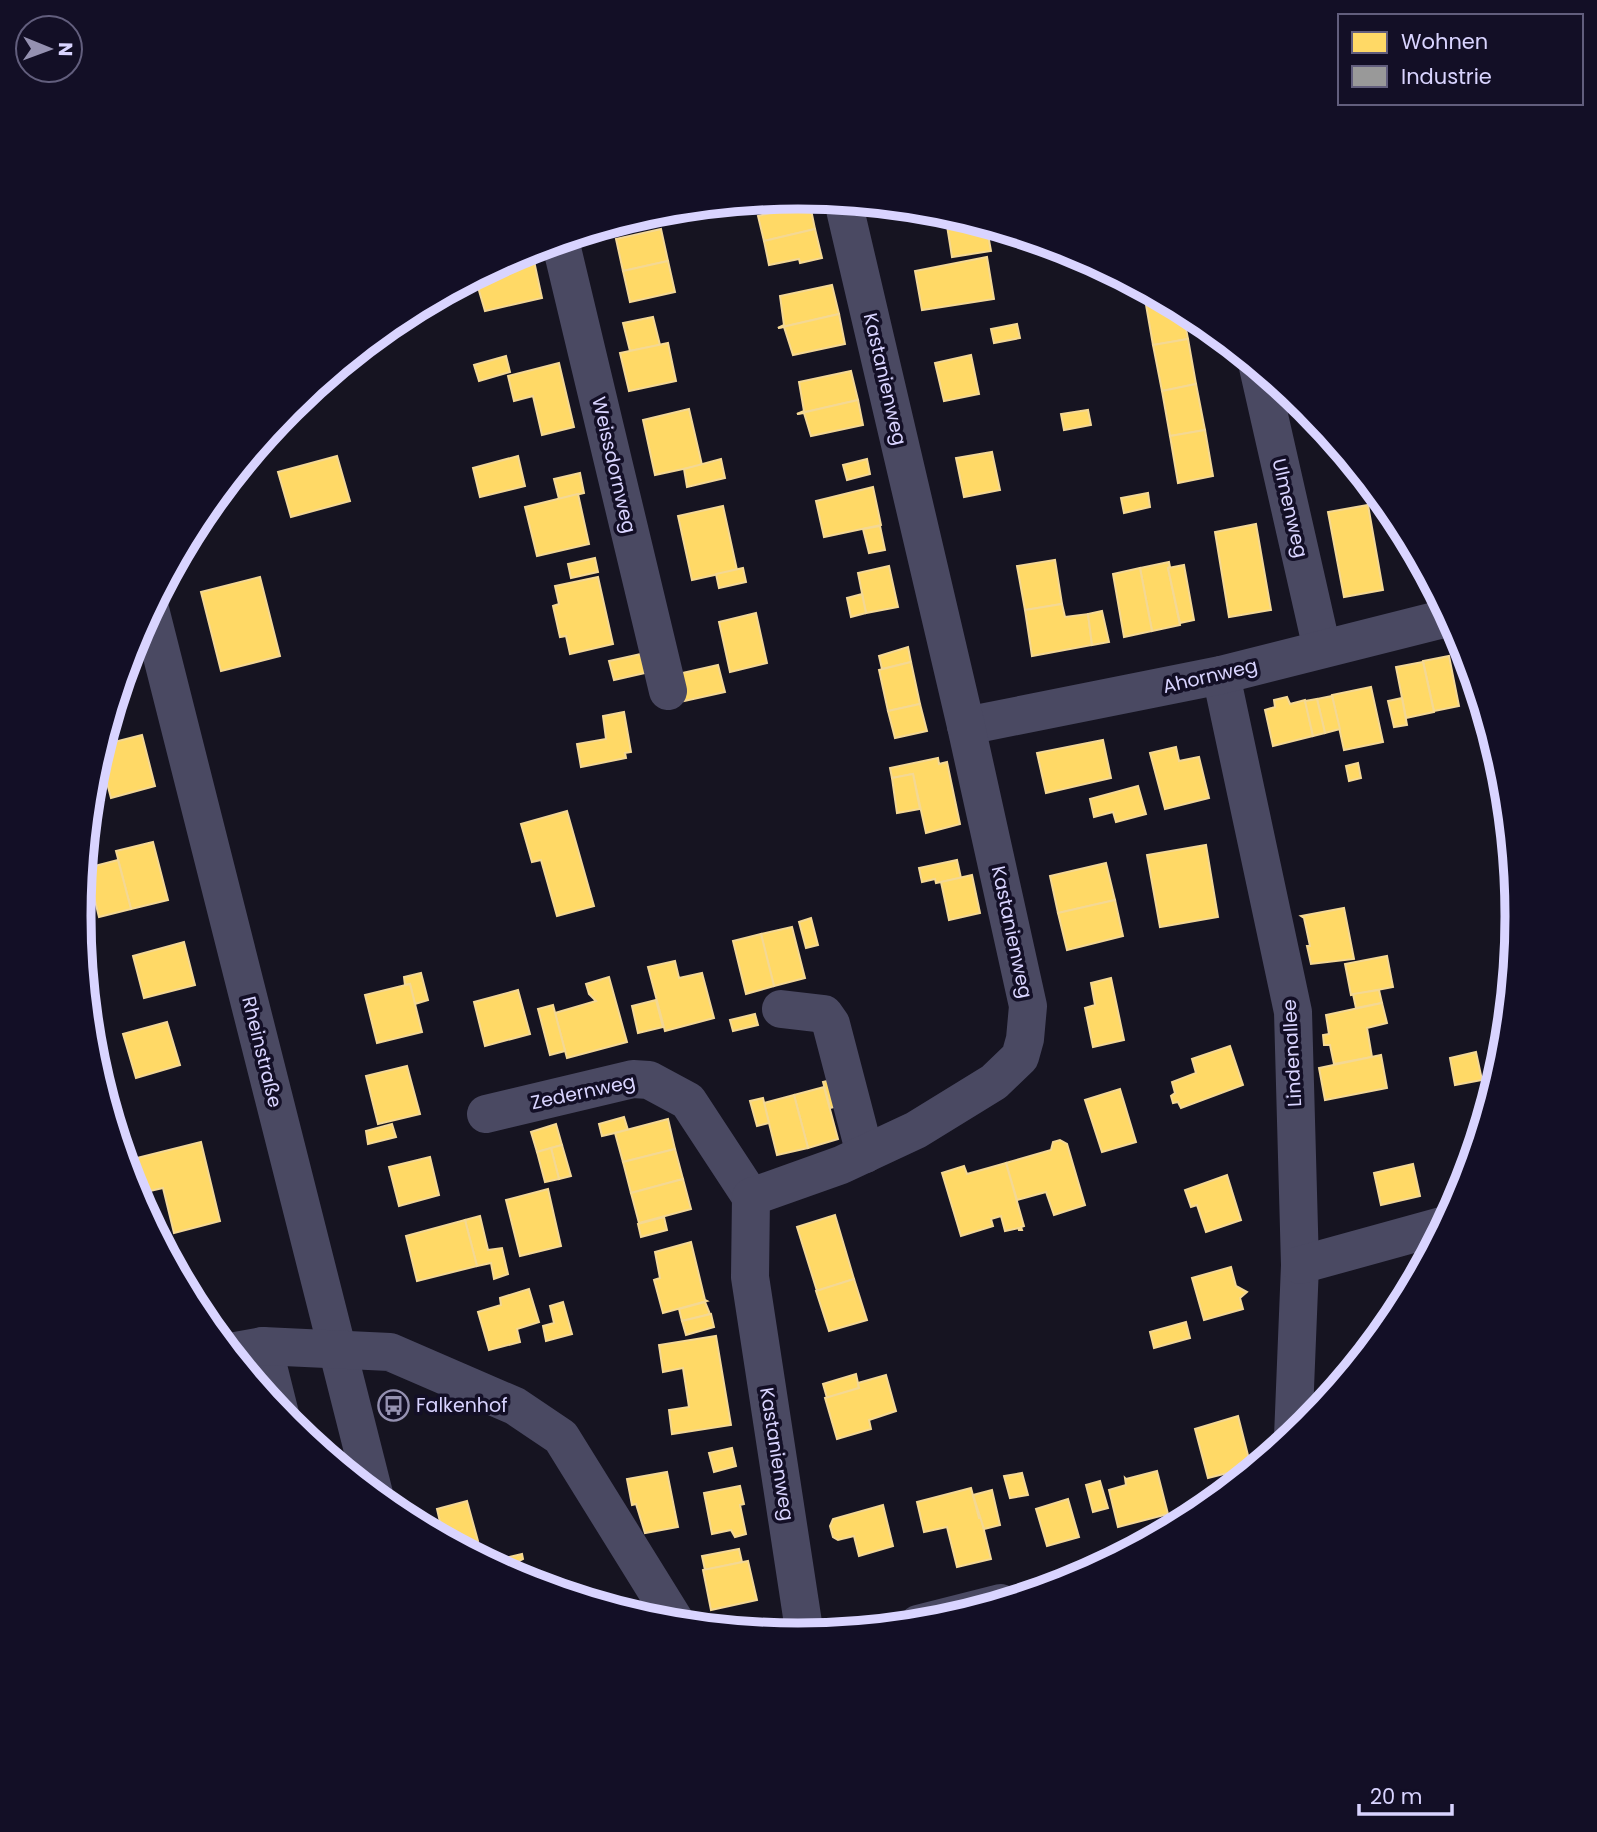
<svg xmlns="http://www.w3.org/2000/svg" width="1597" height="1832" viewBox="0 0 1597 1832" font-family="Poppins,sans-serif">
<style>
.homes{fill:#ffd966;stroke:#f4d894;stroke-width:2}
.industry{fill:#999;stroke:#acabb8;stroke-width:2}
.lines{fill:none;stroke-linecap:round;stroke-linejoin:round}
.minor{stroke:#4a4962;stroke-width:38}
.labels{text-anchor:middle;dominant-baseline:central;stroke-width:7;stroke-linejoin:round;paint-order:stroke}
.street-label{font-size:19px;fill:#d9d4ff;stroke:#130f26}
.poi-label{font-size:19px;fill:#d9d4ff;stroke:#130f26;text-anchor:start}
.rim{fill:none;stroke:#d9d4ff;stroke-width:9}
</style>
<rect width="100%" height="100%" fill="#161421"/>
<g class="homes">
<path d="M 809,200 L 815,229 L 764,241 L 758,216 L 788,209 L 787,205 Z"/>
<path d="M 945,213 L 986,224 L 991,251 L 952,257 Z"/>
<path d="M 661,229 L 668,261 L 623,271 L 616,239 Z"/>
<path d="M 815,229 L 822,258 L 800,263 L 799,259 L 769,265 L 764,241 Z"/>
<path d="M 532,248 L 535,260 L 497,268 L 497,265 Z"/>
<path d="M 987,257 L 994,299 L 922,310 L 915,271 Z"/>
<path d="M 534,261 L 542,298 L 485,311 L 475,277 L 487,270 Z"/>
<path d="M 668,261 L 675,292 L 630,302 L 623,271 Z"/>
<path d="M 832,285 L 839,314 L 778,328 L 784,325 L 780,296 Z"/>
<path d="M 1143,288 L 1159,297 L 1145,299 Z"/>
<path d="M 1159,297 L 1182,309 L 1188,339 L 1153,345 L 1145,299 Z"/>
<path d="M 839,314 L 845,344 L 793,355 L 784,327 L 778,328 Z"/>
<path d="M 653,317 L 660,345 L 630,351 L 623,323 Z"/>
<path d="M 1017,324 L 1020,338 L 994,343 L 991,329 Z"/>
<path d="M 1188,339 L 1196,384 L 1162,391 L 1153,345 Z"/>
<path d="M 668,343 L 676,381 L 629,391 L 620,353 Z"/>
<path d="M 971,355 L 979,394 L 944,401 L 935,363 Z"/>
<path d="M 506,356 L 510,372 L 479,381 L 474,365 Z"/>
<path d="M 559,363 L 574,427 L 542,435 L 533,396 L 514,401 L 508,376 Z"/>
<path d="M 851,371 L 858,400 L 797,414 L 804,411 L 799,382 Z"/>
<path d="M 1196,384 L 1205,430 L 1170,436 L 1162,391 Z"/>
<path d="M 858,400 L 863,425 L 811,436 L 804,413 L 797,414 Z"/>
<path d="M 689,409 L 702,465 L 655,475 L 643,420 Z"/>
<path d="M 1088,410 L 1091,425 L 1064,430 L 1061,414 Z"/>
<path d="M 1205,430 L 1213,476 L 1178,483 L 1170,436 Z"/>
<path d="M 992,452 L 1000,490 L 964,497 L 956,458 Z"/>
<path d="M 337,456 L 350,501 L 291,517 L 278,472 Z"/>
<path d="M 518,456 L 525,486 L 480,497 L 473,468 Z"/>
<path d="M 721,459 L 725,478 L 687,487 L 684,469 Z"/>
<path d="M 867,459 L 870,474 L 847,480 L 843,465 Z"/>
<path d="M 580,473 L 584,493 L 559,499 L 554,479 Z"/>
<path d="M 233,476 L 236,487 L 221,491 Z"/>
<path d="M 873,487 L 881,525 L 824,537 L 816,501 Z"/>
<path d="M 1148,493 L 1150,507 L 1124,513 L 1121,498 Z"/>
<path d="M 578,494 L 589,544 L 537,556 L 525,507 Z"/>
<path d="M 1368,505 L 1383,590 L 1344,597 L 1328,512 Z"/>
<path d="M 723,506 L 737,570 L 692,580 L 678,516 Z"/>
<path d="M 1256,524 L 1271,610 L 1229,617 L 1215,532 Z"/>
<path d="M 880,526 L 885,550 L 869,553 L 863,529 Z"/>
<path d="M 595,558 L 598,572 L 571,578 L 568,564 Z"/>
<path d="M 1055,560 L 1062,604 L 1025,610 L 1017,566 Z"/>
<path d="M 1169,562 L 1170,567 L 1168,568 L 1180,625 L 1152,631 L 1140,568 Z"/>
<path d="M 1184,565 L 1194,620 L 1180,623 L 1168,568 Z"/>
<path d="M 889,566 L 898,607 L 866,613 L 858,573 Z"/>
<path d="M 743,568 L 746,582 L 719,588 L 716,574 Z"/>
<path d="M 1140,568 L 1152,631 L 1124,637 L 1113,574 Z"/>
<path d="M 260,577 L 280,656 L 221,671 L 201,592 Z"/>
<path d="M 598,577 L 613,644 L 570,654 L 566,636 L 560,637 L 553,606 L 559,604 L 555,586 Z"/>
<path d="M 862,594 L 866,613 L 851,617 L 847,598 Z"/>
<path d="M 1062,604 L 1065,617 L 1088,614 L 1092,645 L 1032,656 L 1025,610 Z"/>
<path d="M 1102,611 L 1109,642 L 1092,645 L 1088,614 Z"/>
<path d="M 756,613 L 767,663 L 730,672 L 719,622 Z"/>
<path d="M 908,647 L 911,662 L 882,669 L 879,656 Z"/>
<path d="M 641,654 L 645,673 L 614,680 L 609,661 Z"/>
<path d="M 1468,654 L 1475,677 L 1470,678 L 1465,655 Z"/>
<path d="M 1449,656 L 1459,706 L 1434,711 L 1423,661 Z"/>
<path d="M 911,662 L 920,704 L 888,711 L 879,670 Z"/>
<path d="M 1423,662 L 1434,712 L 1406,718 L 1396,667 Z"/>
<path d="M 718,665 L 725,692 L 684,701 L 678,674 Z"/>
<path d="M 1371,687 L 1383,742 L 1344,750 L 1332,695 Z"/>
<path d="M 1332,696 L 1340,729 L 1325,733 L 1317,699 Z"/>
<path d="M 1287,697 L 1290,704 L 1305,700 L 1313,736 L 1273,746 L 1265,710 L 1275,707 L 1274,700 Z"/>
<path d="M 1402,698 L 1407,725 L 1394,727 L 1388,701 Z"/>
<path d="M 1317,699 L 1325,733 L 1313,736 L 1305,701 Z"/>
<path d="M 920,704 L 927,731 L 895,738 L 888,711 Z"/>
<path d="M 624,712 L 631,752 L 625,753 L 626,758 L 581,767 L 577,744 L 606,739 L 603,716 Z"/>
<path d="M 142,735 L 155,786 L 111,798 L 99,753 L 102,745 Z"/>
<path d="M 1103,740 L 1111,778 L 1046,793 L 1037,753 Z"/>
<path d="M 1176,747 L 1179,761 L 1199,757 L 1209,798 L 1165,809 L 1150,753 Z"/>
<path d="M 938,758 L 939,764 L 947,762 L 960,824 L 926,833 L 913,774 L 892,778 L 890,768 Z"/>
<path d="M 1358,763 L 1361,778 L 1349,781 L 1346,766 Z"/>
<path d="M 913,774 L 920,809 L 897,813 L 892,778 Z"/>
<path d="M 1138,786 L 1146,814 L 1116,822 L 1113,812 L 1094,817 L 1090,799 Z"/>
<path d="M 567,811 L 594,906 L 557,916 L 541,860 L 532,862 L 521,824 Z"/>
<path d="M 153,842 L 168,900 L 131,909 L 116,851 Z"/>
<path d="M 1206,845 L 1218,917 L 1160,927 L 1147,855 Z"/>
<path d="M 118,860 L 131,909 L 99,917 L 87,868 Z"/>
<path d="M 957,860 L 961,878 L 936,883 L 935,879 L 922,882 L 919,868 Z"/>
<path d="M 1106,863 L 1115,900 L 1058,913 L 1050,876 Z"/>
<path d="M 972,875 L 980,913 L 949,920 L 941,882 Z"/>
<path d="M 1115,900 L 1123,936 L 1067,950 L 1058,913 Z"/>
<path d="M 1344,908 L 1354,959 L 1311,964 L 1307,946 L 1310,946 L 1304,918 L 1301,916 Z"/>
<path d="M 811,918 L 818,945 L 806,948 L 799,922 Z"/>
<path d="M 792,927 L 805,978 L 774,986 L 761,934 Z"/>
<path d="M 761,934 L 774,986 L 746,994 L 733,941 Z"/>
<path d="M 184,942 L 195,985 L 144,998 L 133,956 Z"/>
<path d="M 1387,956 L 1393,987 L 1351,995 L 1345,964 Z"/>
<path d="M 675,961 L 679,978 L 702,973 L 714,1018 L 665,1031 L 648,967 Z"/>
<path d="M 421,973 L 428,1000 L 415,1004 L 410,984 L 405,985 L 404,977 Z"/>
<path d="M 609,977 L 627,1042 L 567,1058 L 555,1013 L 596,1001 L 589,994 L 586,984 Z"/>
<path d="M 1111,978 L 1124,1040 L 1093,1047 L 1085,1008 L 1095,1005 L 1091,983 Z"/>
<path d="M 410,984 L 422,1032 L 377,1043 L 365,995 Z"/>
<path d="M 518,990 L 530,1034 L 485,1046 L 474,1002 Z"/>
<path d="M 1379,990 L 1382,1003 L 1356,1008 L 1353,994 Z"/>
<path d="M 656,1000 L 663,1027 L 638,1033 L 632,1006 Z"/>
<path d="M 1382,1003 L 1387,1023 L 1367,1028 L 1372,1057 L 1334,1064 L 1330,1045 L 1324,1045 L 1323,1035 L 1329,1034 L 1326,1015 Z"/>
<path d="M 553,1005 L 565,1051 L 550,1055 L 538,1009 Z"/>
<path d="M 755,1014 L 758,1025 L 733,1031 L 730,1020 Z"/>
<path d="M 167,1022 L 180,1065 L 136,1078 L 123,1034 Z"/>
<path d="M 1230,1046 L 1243,1085 L 1181,1108 L 1178,1102 L 1173,1103 L 1171,1096 L 1175,1093 L 1172,1082 L 1196,1073 L 1192,1059 Z"/>
<path d="M 1476,1052 L 1482,1080 L 1455,1085 L 1450,1058 Z"/>
<path d="M 1381,1055 L 1387,1088 L 1325,1100 L 1319,1068 Z"/>
<path d="M 407,1066 L 420,1114 L 378,1124 L 366,1076 Z"/>
<path d="M 836,1079 L 842,1105 L 830,1108 L 823,1082 Z"/>
<path d="M 824,1087 L 838,1139 L 808,1148 L 794,1095 Z"/>
<path d="M 1120,1089 L 1136,1142 L 1102,1152 L 1085,1100 Z"/>
<path d="M 794,1095 L 808,1148 L 777,1155 L 764,1103 Z"/>
<path d="M 763,1098 L 769,1123 L 757,1126 L 750,1101 Z"/>
<path d="M 624,1117 L 628,1130 L 602,1136 L 599,1124 Z"/>
<path d="M 668,1119 L 675,1149 L 623,1162 L 615,1133 Z"/>
<path d="M 392,1124 L 396,1137 L 368,1144 L 366,1131 Z"/>
<path d="M 556,1124 L 562,1145 L 537,1152 L 531,1132 Z"/>
<path d="M 1060,1140 L 1067,1144 L 1085,1205 L 1054,1215 L 1046,1192 L 1017,1200 L 1006,1163 L 1051,1150 L 1053,1142 Z"/>
<path d="M 201,1142 L 220,1221 L 174,1233 L 163,1188 L 141,1193 L 133,1159 Z"/>
<path d="M 562,1145 L 571,1176 L 559,1179 L 551,1148 Z"/>
<path d="M 551,1148 L 559,1179 L 545,1182 L 537,1152 Z"/>
<path d="M 675,1149 L 683,1179 L 631,1193 L 623,1162 Z"/>
<path d="M 430,1157 L 439,1195 L 399,1206 L 389,1167 Z"/>
<path d="M 1006,1163 L 1024,1226 L 1021,1227 L 1022,1230 L 1019,1230 L 1019,1228 L 1005,1231 L 1001,1216 L 991,1219 L 993,1226 L 961,1236 L 942,1173 L 964,1166 L 967,1174 Z"/>
<path d="M 1413,1164 L 1420,1196 L 1381,1205 L 1374,1173 Z"/>
<path d="M 1227,1175 L 1241,1220 L 1206,1232 L 1197,1205 L 1191,1207 L 1185,1190 Z"/>
<path d="M 683,1179 L 691,1209 L 639,1223 L 631,1193 Z"/>
<path d="M 548,1189 L 561,1246 L 520,1256 L 506,1200 Z"/>
<path d="M 835,1215 L 854,1279 L 817,1291 L 797,1227 Z"/>
<path d="M 480,1216 L 488,1250 L 502,1248 L 508,1274 L 494,1279 L 491,1263 L 477,1266 L 465,1220 Z"/>
<path d="M 664,1217 L 667,1230 L 641,1237 L 638,1224 Z"/>
<path d="M 465,1220 L 477,1266 L 417,1281 L 406,1236 Z"/>
<path d="M 691,1242 L 705,1300 L 707,1301 L 663,1313 L 654,1280 L 660,1278 L 655,1252 Z"/>
<path d="M 1231,1267 L 1236,1286 L 1247,1292 L 1240,1298 L 1243,1309 L 1204,1320 L 1192,1278 Z"/>
<path d="M 854,1279 L 867,1320 L 829,1331 L 816,1291 Z"/>
<path d="M 529,1289 L 539,1322 L 517,1329 L 520,1342 L 489,1350 L 478,1312 L 501,1305 L 500,1298 Z"/>
<path d="M 563,1302 L 572,1334 L 546,1341 L 543,1326 L 554,1323 L 550,1306 Z"/>
<path d="M 705,1302 L 710,1314 L 682,1321 L 679,1309 Z"/>
<path d="M 711,1314 L 714,1327 L 686,1335 L 682,1321 Z"/>
<path d="M 1186,1322 L 1190,1338 L 1154,1348 L 1150,1332 Z"/>
<path d="M 716,1336 L 731,1425 L 672,1434 L 669,1410 L 689,1407 L 683,1368 L 663,1372 L 659,1345 Z"/>
<path d="M 856,1374 L 859,1388 L 827,1398 L 823,1384 Z"/>
<path d="M 886,1375 L 896,1411 L 869,1420 L 871,1429 L 837,1439 L 825,1398 L 859,1388 L 858,1383 Z"/>
<path d="M 1238,1416 L 1251,1467 L 1208,1478 L 1195,1429 Z"/>
<path d="M 732,1448 L 736,1466 L 714,1472 L 709,1453 Z"/>
<path d="M 1157,1471 L 1168,1514 L 1118,1527 L 1109,1490 L 1126,1485 L 1125,1478 L 1126,1479 Z"/>
<path d="M 667,1472 L 678,1527 L 645,1533 L 636,1504 L 632,1505 L 627,1479 Z"/>
<path d="M 1022,1473 L 1028,1495 L 1010,1498 L 1004,1476 Z"/>
<path d="M 1100,1481 L 1108,1508 L 1093,1512 L 1086,1485 Z"/>
<path d="M 740,1486 L 744,1504 L 740,1505 L 746,1534 L 735,1537 L 731,1530 L 712,1534 L 704,1493 Z"/>
<path d="M 971,1488 L 979,1518 L 981,1518 L 991,1559 L 957,1567 L 947,1527 L 924,1532 L 917,1502 Z"/>
<path d="M 992,1490 L 1000,1525 L 984,1529 L 973,1495 Z"/>
<path d="M 1068,1499 L 1079,1537 L 1047,1546 L 1036,1509 Z"/>
<path d="M 467,1501 L 478,1541 L 458,1546 L 444,1539 L 437,1509 Z"/>
<path d="M 883,1505 L 893,1546 L 859,1556 L 854,1536 L 838,1540 L 833,1537 L 830,1526 L 833,1519 Z"/>
<path d="M 739,1549 L 742,1562 L 705,1570 L 702,1556 Z"/>
<path d="M 522,1554 L 523,1559 L 517,1562 L 522,1581 L 487,1562 Z"/>
<path d="M 748,1561 L 757,1600 L 711,1610 L 703,1570 Z"/>
</g>
<path class="industry" d="M 96,767 L 104,800 L 90,804 L 93,775 Z"/>
<g class="lines">
<g class="minor">
<path d="M 560,240 L 668,691"/>
<path d="M 1258,367 L 1322,649"/>
<path d="M 150,609 L 374,1494"/>
<path d="M 1221,675 L 1293,1012 L 1300,1265 L 1293,1437"/>
<path d="M 966,726 L 1221,675 L 1451,617"/>
<path d="M 781,1009 L 824,1014 L 831,1024 L 865,1154"/>
<path d="M 486,1114 L 633,1079 L 649,1080 L 688,1101 L 751,1197"/>
<path d="M 1300,1265 L 1445,1225"/>
<path d="M 263,1346 L 280,1414"/>
<path d="M 230,1352 L 263,1346 L 390,1352 L 515,1406 L 561,1437 L 677,1624"/>
<path d="M 918,1624 L 1001,1603"/>
<path d="M 800,1636 L 803,1623 L 750,1277 L 751,1197 L 841,1165 L 916,1130 L 994,1082 L 1020,1057 L 1025,1039 L 1028,1006 L 966,726 L 843,201"/>
</g>
</g>
<defs>
<symbol id="bus-ring" viewBox="-11 -11 22 22"><circle r="9.5" fill="#130f26" stroke="#9591b1" stroke-width="1.5"/><path d="M-5-6H5V4H4V6H2V4H-2V6H-4V4H-5ZM-3.5-4V0h7V-4ZM-3.5 1.2v1.5H-2V1.2ZM2 1.2v1.5H3.5V1.2Z" fill="#9591b1"/></symbol>
</defs>
<g fill-rule="evenodd">
<use href="#bus-ring" x="376" y="1388" width="35" height="35"/>
</g>
<g class="labels">
<g class="street-label">
<text transform="translate(885 379) rotate(77)">Kastanienweg</text>
<text transform="translate(614 465) rotate(77)">Weissdornweg</text>
<text transform="translate(1290 508) rotate(77)">Ulmenweg</text>
<text transform="translate(1210 676) rotate(-13)">Ahornweg</text>
<text transform="translate(1012 932) rotate(78)">Kastanienweg</text>
<text transform="translate(262 1052) rotate(76)">Rheinstraße</text>
<text transform="translate(1292 1053) rotate(-93)">Lindenallee</text>
<text transform="translate(583 1092) rotate(-12)">Zedernweg</text>
<text transform="translate(777 1454) rotate(81)">Kastanienweg</text>
</g>
<g class="poi-label">
<text x="416" y="1405">Falkenhof</text>
</g>
</g>
<path d="M0 0H1597V1832H0ZM91 916a707 707 0 1 1 1414 0a707 707 0 1 1-1414 0Z" fill="#130f26" fill-rule="evenodd"/>
<path class="rim" d="M91 916a707 707 0 1 1 1414 0a707 707 0 1 1-1414 0Z"/>
<rect x="1338" y="14" width="245" height="91" fill="#130f26" stroke="#625e7d" stroke-width="2"/>
<rect x="1352" y="32" width="35" height="21" fill="#ffd966" stroke="#625e7d" stroke-width="2"/>
<text x="1401" y="49" font-size="21" fill="#d9d4ff">Wohnen</text>
<rect x="1352" y="66" width="35" height="21" fill="#999999" stroke="#625e7d" stroke-width="2"/>
<text x="1401" y="84" font-size="21" fill="#d9d4ff">Industrie</text>
<g transform="translate(49 49) rotate(91)"><circle r="33" fill="#130f26" stroke="#625e7d" stroke-width="2"/>
<path d="M0-5L12 26L0 18L-12 26Z" fill="#9591b1"/>
<text y="-10" font-size="19" font-weight="bold" text-anchor="middle" fill="#d9d4ff">N</text>
</g>
<path d="M1359 1804v10h93v-10" fill="none" stroke="#d9d4ff" stroke-width="3.5"/>
<text x="1370" y="1804" font-size="21" fill="#d9d4ff" stroke="#130f26" stroke-width="5" paint-order="stroke">20 m</text>
</svg>
